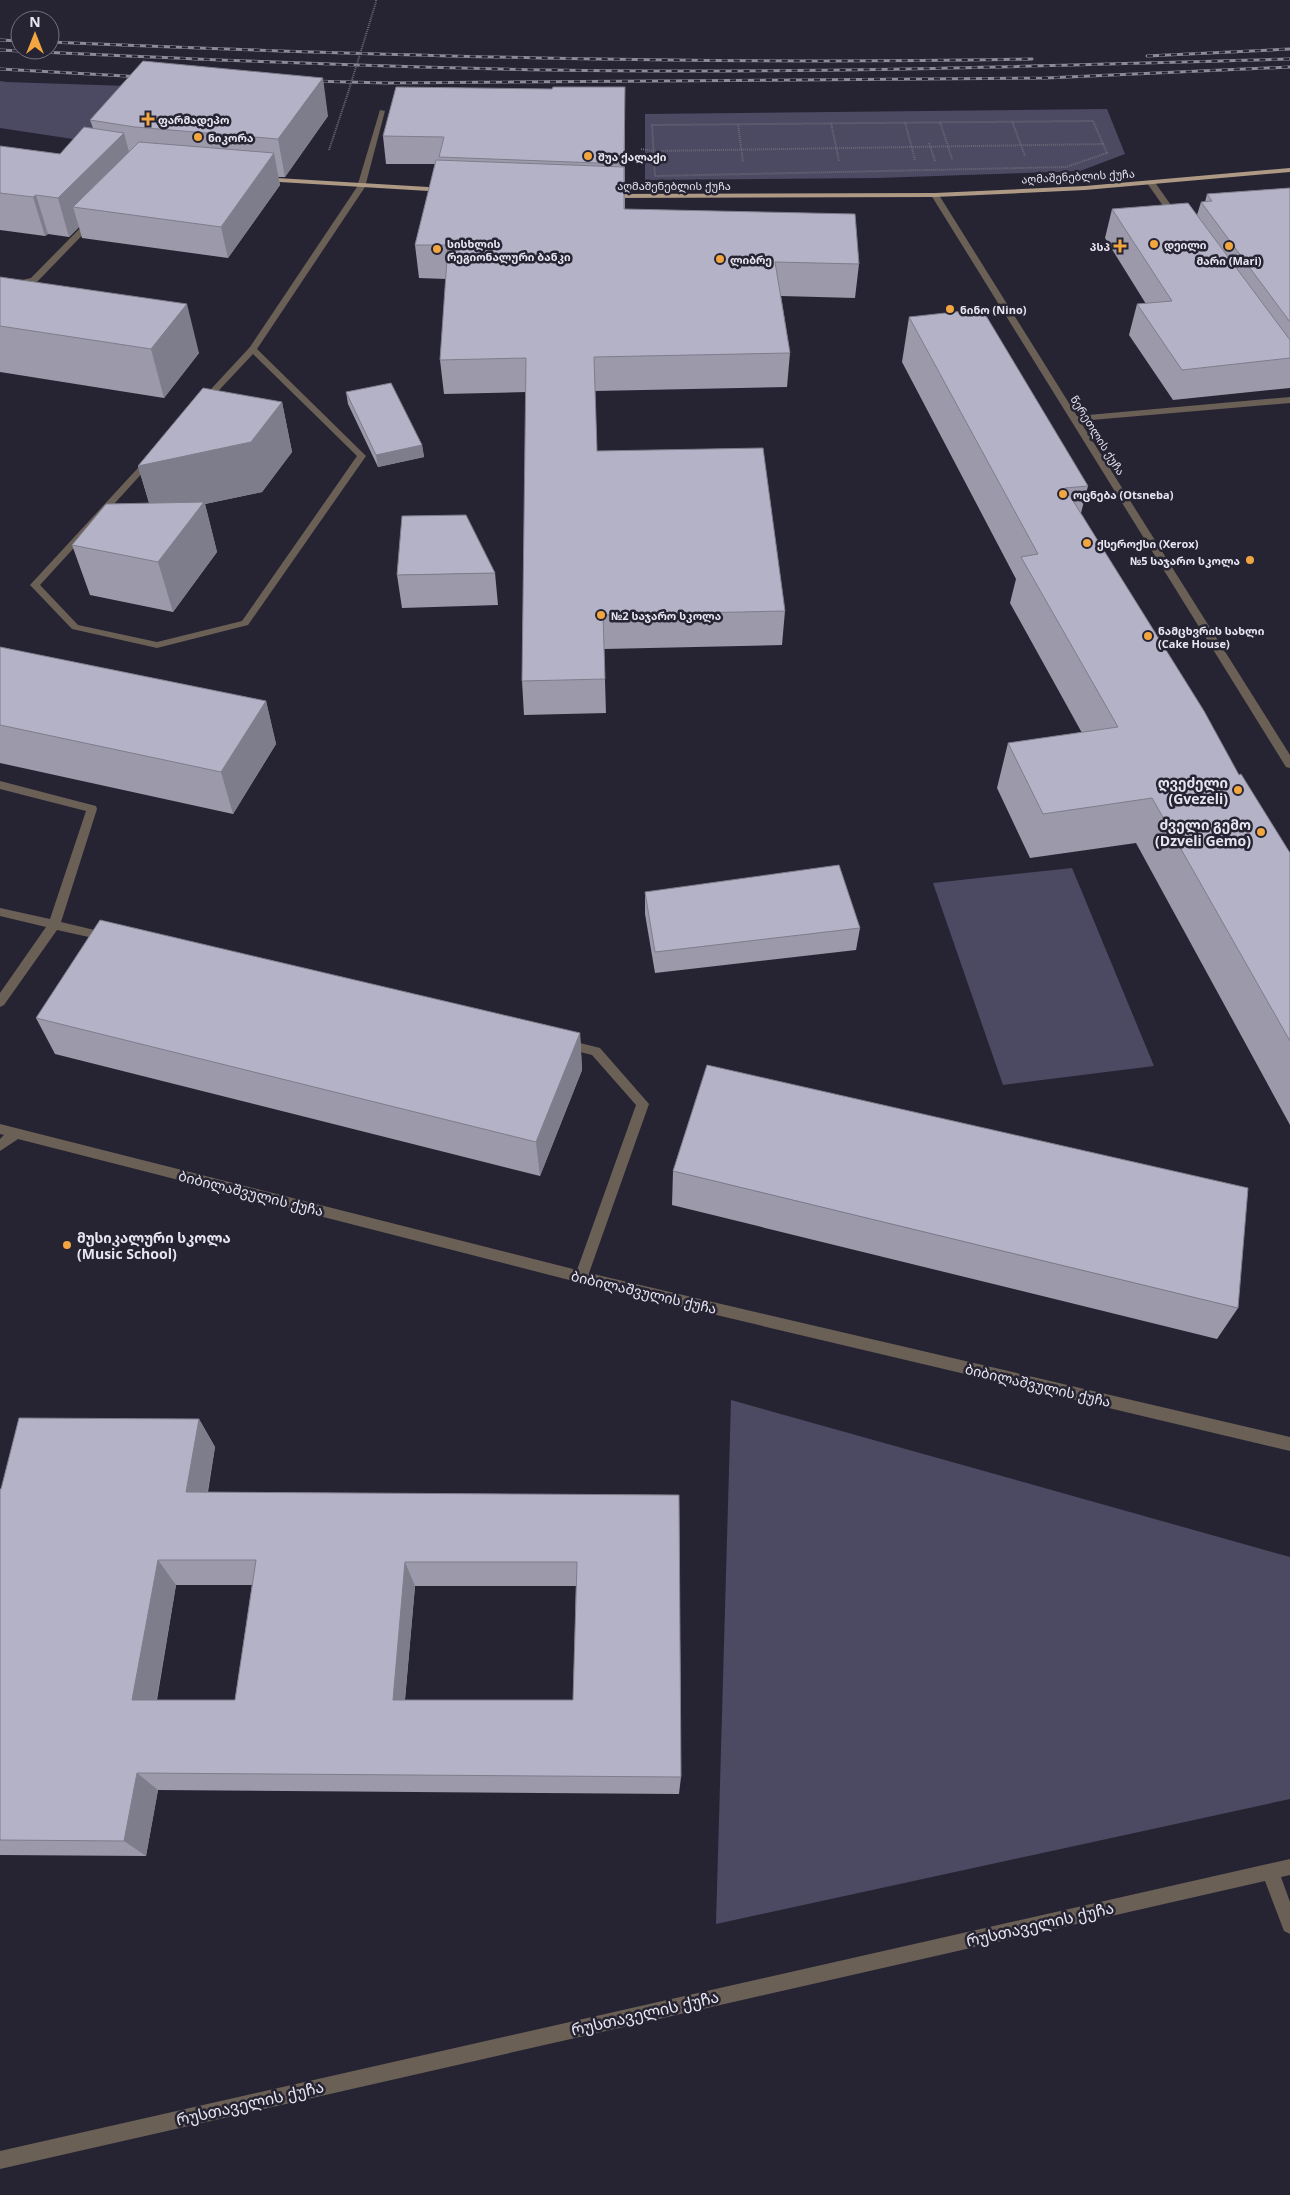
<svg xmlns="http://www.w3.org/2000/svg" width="1290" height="2195" viewBox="0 0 1290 2195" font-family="'Open Sans','Noto Sans Georgian',sans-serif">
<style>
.green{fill:#4c4963}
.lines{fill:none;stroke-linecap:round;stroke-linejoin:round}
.path{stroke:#6a6976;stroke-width:2;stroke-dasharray:1 1;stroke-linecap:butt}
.minor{fill:#6a6056;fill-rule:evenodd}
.major{fill:#ae9a84;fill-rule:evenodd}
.rail-casing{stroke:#8d8b98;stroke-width:3}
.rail{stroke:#262433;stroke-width:2;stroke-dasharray:6;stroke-linecap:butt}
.path-bridge{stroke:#6a6976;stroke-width:2;stroke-dasharray:1 1;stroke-linecap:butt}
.wall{fill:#9b99aa;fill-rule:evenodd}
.shaded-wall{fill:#7e7d8b}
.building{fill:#b4b2c6;stroke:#7e7d8b;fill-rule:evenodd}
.poi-dot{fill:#f1a640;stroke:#262433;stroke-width:2}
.labels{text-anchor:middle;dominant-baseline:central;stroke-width:5;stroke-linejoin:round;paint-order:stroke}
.far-poi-label{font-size:11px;font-weight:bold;fill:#e6e5f0;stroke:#262433;text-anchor:start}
.far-street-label{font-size:11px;fill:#e6e5f0;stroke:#262433}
.poi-label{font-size:14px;font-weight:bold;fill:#e6e5f0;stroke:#262433;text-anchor:end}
.street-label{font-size:14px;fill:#e6e5f0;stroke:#262433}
.near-street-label{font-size:16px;fill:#e6e5f0;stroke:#262433}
</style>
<rect width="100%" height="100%" fill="#262433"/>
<g class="green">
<path d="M 0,81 L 6,82 L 129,86 L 86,141 L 0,128 Z"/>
<path d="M 1107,109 L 1125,154 L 1080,171 L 878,178 L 645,180 L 645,114 Z"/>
<path d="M 1072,868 L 1154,1066 L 1003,1085 L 933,883 Z"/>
<path d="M 731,1400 L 1290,1557 L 1290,1799 L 716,1924 Z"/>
</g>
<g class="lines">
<g class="path">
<path d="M 376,0 L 376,2"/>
<path d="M 1012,121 L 1025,156"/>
<path d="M 1093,121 L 1107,153 L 1066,167 L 655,176 L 652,125 Z"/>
<path d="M 905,122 L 915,160"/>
<path d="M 940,122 L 952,159"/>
<path d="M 831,123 L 839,161"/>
<path d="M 738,124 L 743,162"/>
<path d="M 929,143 L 935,161"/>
<path d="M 641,149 L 654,151 L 1104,144"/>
<path d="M 329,150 L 348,93"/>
</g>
<g class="minor">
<path d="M 380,110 L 385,111 L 365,187 L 257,349 L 366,456 L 248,625 L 157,648 L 72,629 L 30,585 L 149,456 L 156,458 L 40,585 L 78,625 L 157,642 L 242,621 L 357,456 L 253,354 L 207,403 L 200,401 L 250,347 L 357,187 Z"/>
<path d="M 1148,181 L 1154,181 L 1180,218 L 1179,220 L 1173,220 L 1147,183 Z"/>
<path d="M 932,193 L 939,195 L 1077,416 L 1290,397 L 1290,403 L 1080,421 L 1290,755 L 1290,768 L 1286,767 L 931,195 Z"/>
<path d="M 88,220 L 95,222 L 37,282 L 0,289 L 0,285 L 31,278 Z"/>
<path d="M 0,781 L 96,806 L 97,809 L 61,922 L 107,933 L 113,937 L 107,941 L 57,930 L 4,1005 L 0,1007 L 0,993 L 46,927 L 0,916 L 0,908 L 50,919 L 86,811 L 0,789 Z"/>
<path d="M 564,1039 L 600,1048 L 649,1104 L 589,1273 L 1290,1437 L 1290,1451 L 581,1283 L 18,1139 L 0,1151 L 0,1139 L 4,1135 L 0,1134 L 0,1124 L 577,1270 L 636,1105 L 592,1055 L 560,1047 L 558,1044 L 560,1041 Z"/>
<path d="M 1290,1859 L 1290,1875 L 1281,1877 L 1290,1902 L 1290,1934 L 1284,1931 L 1265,1881 L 0,2169 L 0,2151 Z"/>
</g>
<g class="major">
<path d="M 1290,168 L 1290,172 L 1085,190 L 935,197 L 607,198 L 603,196 L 607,194 L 935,193 L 1085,186 Z"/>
<path d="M 260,177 L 445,188 L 449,190 L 445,192 L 263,181 L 259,179 Z"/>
</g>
<defs>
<g id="rail">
<path d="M 0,40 L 20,41"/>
<path d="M 50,42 C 377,56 704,65 1032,59"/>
<path d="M 0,50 C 184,59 367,67 551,70 C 797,74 1044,66 1290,59"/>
<path d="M 1147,56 L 1290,49"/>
<path d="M 0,69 L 143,77"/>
<path d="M 310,81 L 387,83 L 1046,78 L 1290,67"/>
</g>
</defs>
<use href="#rail" class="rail-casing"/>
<use href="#rail" class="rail"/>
<path class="path-bridge" d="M 348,93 L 376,2"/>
</g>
<g class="wall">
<path d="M 625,115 L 625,209 L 859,264 L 855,298 L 781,296 L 790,353 L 787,387 L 595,391 L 597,451 L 785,611 L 782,645 L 604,649 L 606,713 L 524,715 L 522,681 L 526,392 L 444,394 L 440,360 L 446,279 L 419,278 L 415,245 L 435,164 L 386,164 L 383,136 Z"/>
<path d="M 328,116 L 285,177 L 278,177 L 280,185 L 228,258 L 82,238 L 79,227 L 69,237 L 48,234 L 45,236 L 0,230 L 0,146 L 60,154 L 93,128 L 90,120 Z"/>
<path d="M 1290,188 L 1290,388 L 1173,400 L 1129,335 L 1137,304 L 1146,304 L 1105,238 L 1112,209 L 1197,215 L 1201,202 L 1205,202 L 1207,194 Z"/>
<path d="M 0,277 L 199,353 L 164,398 L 0,372 Z"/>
<path d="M 909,317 L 1088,486 L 1081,513 L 1239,775 L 1290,853 L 1290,1125 L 1136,843 L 1030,858 L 997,788 L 1008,743 L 1082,733 L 1010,603 L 1016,579 L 902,362 Z"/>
<path d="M 346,392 L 422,445 L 424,457 L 378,467 L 348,404 Z"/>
<path d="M 282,402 L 292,452 L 262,492 L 205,504 L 217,552 L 173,612 L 90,595 L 72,545 L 149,503 L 138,466 Z"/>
<path d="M 495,573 L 498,605 L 402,608 L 397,575 Z"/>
<path d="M 0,647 L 266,701 L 276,744 L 233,814 L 0,763 Z"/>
<path d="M 645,892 L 860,928 L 856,950 L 655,973 L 645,914 Z"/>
<path d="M 36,1018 L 580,1033 L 582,1070 L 540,1176 L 55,1054 Z"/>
<path d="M 673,1171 L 1238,1308 L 1217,1339 L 672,1205 Z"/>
<path d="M 199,1419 L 215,1447 L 208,1492 L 679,1495 L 681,1777 L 679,1794 L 158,1790 L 146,1856 L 0,1855 L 0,1489 ZM 176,1585 L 252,1585 L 235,1700 L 157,1700 ZM 415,1586 L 576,1586 L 573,1700 L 405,1700 Z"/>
</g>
<g class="shaded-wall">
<path d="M 323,78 L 328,116 L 285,177 L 278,139 Z"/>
<path d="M 625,87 L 625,192 L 624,164 Z"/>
<path d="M 124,133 L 134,171 L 73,207 L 79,227 L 69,237 L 58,198 Z"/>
<path d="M 274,153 L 280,185 L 228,258 L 221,227 Z"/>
<path d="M 36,195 L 48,234 L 45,236 L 33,197 Z"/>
<path d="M 187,304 L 199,353 L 164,398 L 151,349 Z"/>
<path d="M 282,402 L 292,452 L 262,492 L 205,504 L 217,552 L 173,612 L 158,562 L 153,515 L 138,466 Z"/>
<path d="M 422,445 L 424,457 L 378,467 L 376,455 Z"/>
<path d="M 266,701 L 276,744 L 233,814 L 221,772 Z"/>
<path d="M 580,1033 L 582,1070 L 540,1176 L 536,1142 Z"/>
<path d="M 199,1419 L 215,1447 L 203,1518 L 186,1492 Z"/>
<path d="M 158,1560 L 176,1585 L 153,1720 L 132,1700 Z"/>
<path d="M 405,1562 L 415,1586 L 403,1720 L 393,1700 Z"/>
<path d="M 137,1773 L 158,1790 L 146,1856 L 124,1841 Z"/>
</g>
<g class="building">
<path d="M 143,61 L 323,78 L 278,139 L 135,127 L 90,120 Z"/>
<path d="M 396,87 L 552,89 L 553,87 L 625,87 L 624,164 L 439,157 L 444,137 L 383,136 Z"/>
<path d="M 84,127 L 124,133 L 58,198 L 36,195 L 33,197 L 0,193 L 0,146 L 60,154 Z"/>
<path d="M 139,142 L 274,153 L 221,227 L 73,207 Z"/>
<path d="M 436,160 L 624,167 L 624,209 L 855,214 L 859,264 L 775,262 L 790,353 L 594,357 L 597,451 L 763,448 L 785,611 L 603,615 L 605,679 L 522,681 L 526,358 L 440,360 L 448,245 L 415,245 Z"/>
<path d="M 1290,188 L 1290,322 L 1201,202 L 1212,201 L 1207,194 Z"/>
<path d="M 1188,203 L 1290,340 L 1290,358 L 1182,370 L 1137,304 L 1172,301 L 1112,209 Z"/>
<path d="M 0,277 L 187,304 L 151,349 L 0,326 Z"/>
<path d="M 982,309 L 1088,486 L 1065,488 L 1204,711 L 1239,775 L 1241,774 L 1290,853 L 1290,1041 L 1152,798 L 1043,814 L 1008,743 L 1118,727 L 1021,557 L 1038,554 L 909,317 Z"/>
<path d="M 391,383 L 422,445 L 376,455 L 346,392 Z"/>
<path d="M 203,388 L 282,402 L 251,442 L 138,466 Z"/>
<path d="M 204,502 L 158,562 L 72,545 L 106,504 Z"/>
<path d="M 466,515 L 495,573 L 397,575 L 402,516 Z"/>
<path d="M 0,647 L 266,701 L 221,772 L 0,725 Z"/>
<path d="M 839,865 L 860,928 L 655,952 L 645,892 Z"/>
<path d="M 100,920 L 580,1033 L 536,1142 L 36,1018 Z"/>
<path d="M 707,1065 L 1248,1188 L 1238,1308 L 673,1171 Z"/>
<path d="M 19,1418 L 199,1419 L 186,1492 L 679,1495 L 681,1777 L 137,1773 L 124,1841 L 0,1840 L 0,1489 L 1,1489 ZM 158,1560 L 256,1560 L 235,1700 L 132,1700 ZM 405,1562 L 577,1562 L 573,1700 L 393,1700 Z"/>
</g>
<g class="poi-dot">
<path d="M145.5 111.5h5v5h5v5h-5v5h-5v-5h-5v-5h5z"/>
<circle cx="198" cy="137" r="5"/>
<circle cx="588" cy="156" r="5"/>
<circle cx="1154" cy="244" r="5"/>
<path d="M1117.5 238.5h5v5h5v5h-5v5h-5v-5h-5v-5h5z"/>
<circle cx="1229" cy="246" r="5"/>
<circle cx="437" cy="249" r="5"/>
<circle cx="720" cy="259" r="5"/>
<circle cx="950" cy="309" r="5"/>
<circle cx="1063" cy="494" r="5"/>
<circle cx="1087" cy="543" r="5"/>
<circle cx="1250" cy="560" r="5"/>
<circle cx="601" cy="615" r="5"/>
<circle cx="1148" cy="636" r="5"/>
<circle cx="1238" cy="790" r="5"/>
<circle cx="1261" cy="832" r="5"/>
<circle cx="67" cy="1245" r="5"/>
</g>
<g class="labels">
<g class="far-poi-label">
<text x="158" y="119">ფარმადეპო</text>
<text x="208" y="137">ნიკორა</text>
<text x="598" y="156">შუა ქალაქი</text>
<text x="447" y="243">სისხლის<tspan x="447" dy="13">რეგიონალური ბანკი</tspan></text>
<text x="1164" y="244">დეილი</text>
<text x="1110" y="246" text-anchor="end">პსპ</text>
<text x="730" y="259">ლიბრე</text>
<text x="1229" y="260" text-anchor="middle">მარი (Mari)</text>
<text x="960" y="309">ნინო (Nino)</text>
<text x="1073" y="494">ოცნება (Otsneba)</text>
<text x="1097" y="543">ქსეროქსი (Xerox)</text>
<text x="1240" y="560" text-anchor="end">№5 საჯარო სკოლა</text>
<text x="611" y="615">№2 საჯარო სკოლა</text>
<text x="1158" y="630">ნამცხვრის სახლი<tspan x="1158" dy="13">(Cake House)</tspan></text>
</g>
<g class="far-street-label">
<text transform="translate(1078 176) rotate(-3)">აღმაშენებლის ქუჩა</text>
<text x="674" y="185">აღმაშენებლის ქუჩა</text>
<text transform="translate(1098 435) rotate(58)">წერეთლის ქუჩა</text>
</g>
<g class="poi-label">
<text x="1228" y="782">ღვეძელი<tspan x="1228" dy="16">(Gvezeli)</tspan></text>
<text x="1251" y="824">ძველი გემო<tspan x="1251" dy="16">(Dzveli Gemo)</tspan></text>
<text x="77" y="1237" text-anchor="start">მუსიკალური სკოლა<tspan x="77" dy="16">(Music School)</tspan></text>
</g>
<g class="street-label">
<text transform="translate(251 1193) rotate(14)">ბიბილაშვულის ქუჩა</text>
<text transform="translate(644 1292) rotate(13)">ბიბილაშვულის ქუჩა</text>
<text transform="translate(1038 1385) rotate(13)">ბიბილაშვულის ქუჩა</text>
</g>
<g class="near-street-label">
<text transform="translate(1040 1924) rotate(-13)">რუსთაველის ქუჩა</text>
<text transform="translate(645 2013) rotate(-13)">რუსთაველის ქუჩა</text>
<text transform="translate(250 2103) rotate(-13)">რუსთაველის ქუჩა</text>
</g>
</g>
<g transform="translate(35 35)"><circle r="24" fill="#262433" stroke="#73717f"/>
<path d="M0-4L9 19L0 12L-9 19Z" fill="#f1a640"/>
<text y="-8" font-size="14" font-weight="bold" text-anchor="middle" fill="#e6e5f0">N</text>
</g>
</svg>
